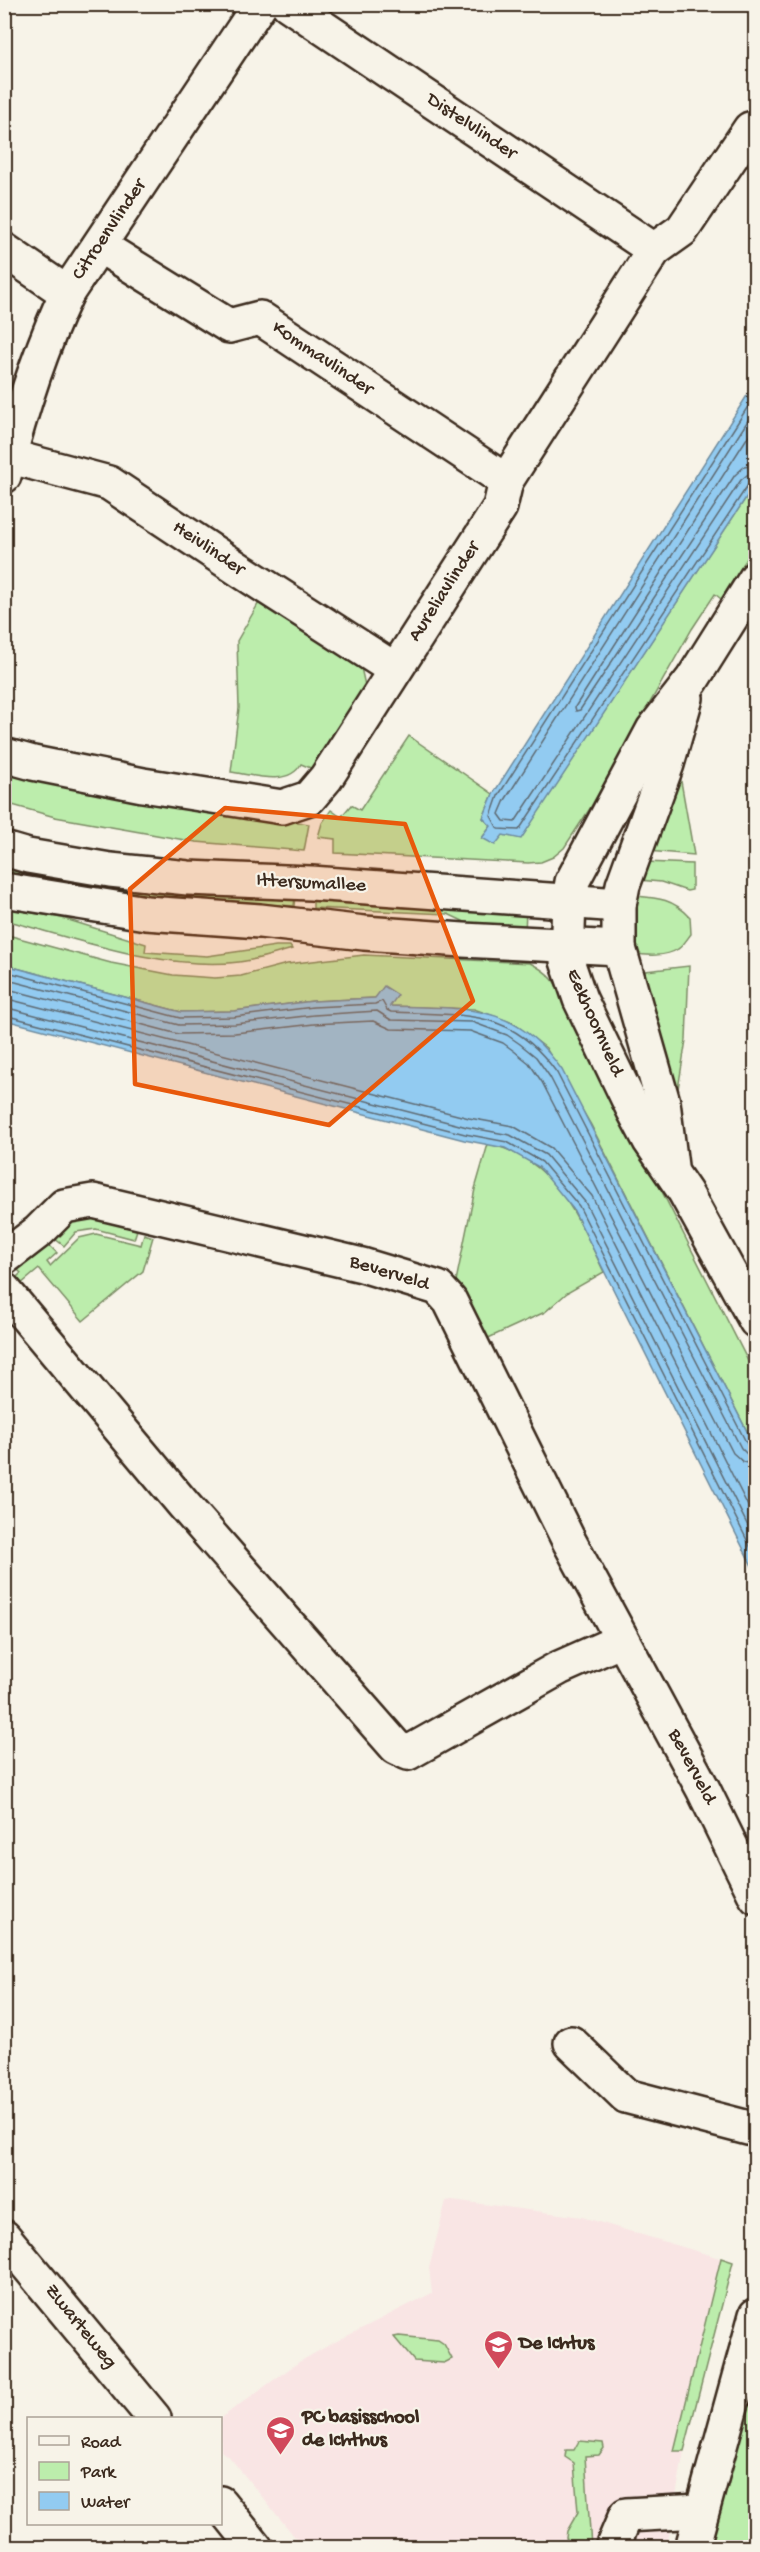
<svg xmlns="http://www.w3.org/2000/svg" width="760" height="2552" viewBox="0 0 760 2552" font-family="'Gochi Hand',sans-serif">
<style>
.built{fill:#f9e5e4}
.green{fill:#bcedac;stroke:#7c8c65;stroke-width:1.5}
.water{fill:#92cbf1;stroke:#6f8b9d;stroke-width:1.5}
.lines{fill:none;stroke-linecap:round;stroke-linejoin:round}
.shore{stroke:#5e6a72;stroke-width:1.5}
.minor-casing{stroke:#3b2a1e;stroke-width:38}
.minor{stroke:#f7f3e8;stroke-width:33}
.marked{fill:#e8590c;fill-opacity:0.2;stroke:#e8590c;stroke-width:4.5;stroke-linejoin:round}
.labels{text-anchor:middle;dominant-baseline:central;stroke-width:4.5;stroke-linejoin:round;paint-order:stroke}
.street-label{font-size:20px;fill:#3b2a1e;stroke:#f7f3e8}
.poi-label{font-size:20px;font-weight:bold;fill:#3b2a1e;stroke:#f7f3e8;text-anchor:start}
</style>
<rect width="100%" height="100%" fill="#f7f3e8"/>
<filter id="ink" filterUnits="userSpaceOnUse"><feTurbulence type="fractalNoise" baseFrequency=".0167" numOctaves="2"/><feDisplacementMap in="SourceGraphic" scale="12" xChannelSelector="R" yChannelSelector="G"/><feConvolveMatrix kernelMatrix="1 2 1 2 8 2 1 2 1" color-interpolation-filters="sRGB"/></filter>
<g filter="url(#ink)">
<path class="built" d="M 452,2200 L 582,2217 L 733,2262 L 684,2451 L 667,2547 L 303,2547 L 231,2459 L 221,2451 L 220,2419 L 233,2409 L 299,2362 L 331,2344 L 432,2293 L 429,2268 L 446,2201 Z"/>
<g class="green">
<path d="M 755,484 L 755,546 L 721,599 L 715,594 L 692,629 L 589,810 L 564,848 L 553,857 L 541,862 L 528,863 L 335,853 L 335,839 L 318,837 L 322,823 L 331,810 L 341,817 L 351,805 L 360,810 L 409,736 L 493,794 L 483,818 L 491,826 L 482,838 L 503,835 L 521,838 Z"/>
<path d="M 261,599 L 360,663 L 366,690 L 313,769 L 301,764 C 289,787 252,775 231,772 L 239,708 L 237,641 Z"/>
<path d="M 4,770 L 309,824 L 304,851 L 196,842 L 55,817 L 5,803 Z"/>
<path d="M 679,770 L 694,855 L 648,851 Z"/>
<path d="M 4,860 L 295,896 L 294,906 L 171,898 L 80,886 L 5,872 Z"/>
<path d="M 645,862 L 692,864 L 692,890 L 687,891 L 661,882 L 639,880 Z"/>
<path d="M 313,896 L 526,909 L 525,934 L 484,931 L 448,914 L 313,908 Z"/>
<path d="M 635,896 C 659,898 673,899 690,917 L 691,934 C 687,939 683,946 678,949 C 666,957 646,956 633,953 Z"/>
<path d="M 4,908 L 62,918 L 146,944 L 145,952 L 207,956 L 276,946 L 290,946 L 292,949 C 275,954 257,960 239,962 C 165,971 76,939 5,920 Z"/>
<path d="M 4,934 L 111,963 L 173,975 L 215,978 L 241,976 L 287,964 L 364,955 L 530,963 C 552,974 556,983 567,1004 L 755,1375 L 755,1447 L 591,1125 L 546,1048 L 513,1023 L 474,1009 L 390,1006 L 375,998 L 313,1001 L 234,1011 L 181,1012 L 5,965 Z"/>
<path d="M 689,966 L 686,1040 L 677,1095 L 637,972 Z"/>
<path d="M 488,1144 C 554,1157 578,1218 604,1272 L 567,1293 L 545,1312 L 484,1340 L 455,1286 L 475,1189 Z"/>
<path d="M 82,1218 L 101,1220 L 137,1230 L 134,1239 L 96,1229 L 76,1232 L 64,1246 L 54,1238 L 72,1222 Z"/>
<path d="M 96,1234 L 141,1245 L 144,1234 L 153,1237 L 143,1271 L 83,1321 L 39,1269 L 21,1284 L 15,1279 L 21,1273 L 17,1269 L 48,1244 L 57,1253 L 47,1262 L 50,1266 L 79,1238 Z"/>
<path d="M 721,2258 L 733,2262 L 684,2451 L 674,2451 Z"/>
<path d="M 399,2336 L 438,2340 L 444,2344 L 452,2359 L 444,2363 L 414,2361 L 394,2337 Z"/>
<path d="M 755,2364 L 755,2547 L 708,2548 Z"/>
<path d="M 579,2441 L 603,2443 L 604,2448 L 599,2455 L 585,2456 L 591,2547 L 574,2547 L 566,2538 L 567,2531 L 578,2512 L 574,2463 L 565,2457 L 566,2450 L 574,2450 Z"/>
</g>
<g class="water">
<path d="M 755,383 L 755,484 L 521,839 L 503,835 L 495,845 L 482,838 L 491,826 L 483,818 L 493,794 Z"/>
<path d="M 5,965 L 181,1012 L 234,1011 L 313,1001 L 375,998 L 384,986 L 398,995 L 390,1006 C 465,1009 514,1001 562,1070 L 755,1447 L 755,1572 L 573,1209 L 539,1167 L 505,1148 L 464,1140 L 5,1020 Z"/>
</g>
<g class="lines">
<g class="shore">
<path d="M 756,394 L 498,796 L 491,816 L 498,829 L 519,830 L 748,485 L 756,481"/>
<path d="M 756,408 L 505,800 L 499,814 L 504,821 L 515,822 L 741,480 L 747,475 L 756,474"/>
<path d="M 756,424 L 575,707 L 576,711 L 580,710 L 735,475 L 744,467 L 756,465"/>
<path d="M 4,971 L 180,1018 L 234,1017 L 313,1007 L 375,1004 L 382,1001 L 387,1010 L 391,1012 C 463,1016 510,1006 557,1073 L 747,1444 L 756,1448"/>
<path d="M 4,979 L 179,1025 L 235,1024 L 314,1015 L 377,1011 L 391,1020 L 472,1022 L 507,1035 L 520,1044 L 536,1057 L 550,1077 L 741,1448 L 747,1454 L 756,1456"/>
<path d="M 4,988 L 178,1034 L 235,1033 L 314,1024 L 373,1021 L 391,1029 L 470,1031 L 503,1043 L 514,1051 L 529,1063 L 542,1082 L 733,1453 L 743,1462 L 756,1465"/>
<path d="M 4,998 L 469,1118 L 513,1126 L 551,1148 L 592,1196 L 756,1522"/>
<path d="M 4,1007 L 467,1127 L 510,1135 L 546,1155 L 585,1202 L 756,1542"/>
<path d="M 4,1015 L 465,1134 L 507,1142 L 542,1162 L 579,1206 L 756,1558"/>
</g>
<defs>
<g id="minor">
<path d="M 288,4 L 654,250"/>
<path d="M 100,246 L 229,326 L 260,318 L 506,481"/>
<path d="M 4,250 L 67,293"/>
<path d="M 4,455 L 109,483 L 243,572 L 394,669"/>
<path d="M 4,476 C 20,413 39,352 67,293 L 260,4"/>
<path d="M 756,578 L 692,680 L 653,730 L 572,882 L 569,899 L 567,961 L 580,999 L 633,1109 L 650,1141 L 685,1192 L 756,1321"/>
<path d="M 4,755 L 33,763 L 143,785 L 282,807 L 309,798 L 326,778 L 500,507 L 506,481 L 654,250 L 682,230 L 750,129"/>
<path d="M 4,849 L 28,856 L 110,870 L 188,878 L 311,883 L 619,905"/>
<path d="M 4,890 L 146,913 L 260,921 L 364,933 L 463,940 L 619,948"/>
<path d="M 671,1166 L 663,1102 L 619,948 L 619,905 L 623,885 L 667,764 L 686,698"/>
<path d="M 4,1258 L 39,1231 L 64,1206 L 93,1201 L 362,1265 L 438,1288 L 450,1301 L 569,1541 L 703,1789 L 756,1897"/>
<path d="M 4,1290 L 184,1505 L 396,1747 L 408,1753 L 559,1668 L 622,1640"/>
<path d="M 571,2043 L 626,2096 L 756,2130"/>
<path d="M 4,2237 L 154,2418"/>
<path d="M 220,2503 L 256,2548"/>
<path d="M 612,2548 L 626,2515 L 700,2511"/>
<path d="M 692,2548 L 756,2315"/>
</g>
</defs>
<use href="#minor" class="minor-casing"/>
<use href="#minor" class="minor"/>
</g>
</g>
<path class="marked" d="M 225,808 L 405,824 L 473,1001 L 329,1125 L 135,1084 L 130,889 Z"/>
<defs>
<symbol id="school-pin" viewBox="-11 -11 22 30"><path d="M0 17L-7.5 6A9.5 9.5 0 1 1 7.5 6Z" fill="#d1495b" stroke="#f7f3e8"/><path d="M0-5L7-2L0 1L-7-2ZM-4 1L0 2.5L4 1V4Q0 6-4 4Z" fill="#fff"/></symbol>
</defs>
<g fill-rule="evenodd">
<use href="#school-pin" x="482" y="2328" width="33" height="45"/>
<use href="#school-pin" x="264" y="2414" width="33" height="45"/>
</g>
<g class="labels">
<g class="street-label">
<text transform="translate(471 127) rotate(34)">Distelvlinder</text>
<text transform="translate(110 230) rotate(-56)">Citroenvlinder</text>
<text transform="translate(322 359) rotate(34)">Kommavlinder</text>
<text transform="translate(208 549) rotate(34)">Heivlinder</text>
<text transform="translate(445 592) rotate(-57)">Aureliavlinder</text>
<text transform="translate(311 884) rotate(3)">Ittersumallee</text>
<text transform="translate(594 1023) rotate(66)">Eekhoornveld</text>
<text transform="translate(389 1274) rotate(17)">Beverveld</text>
<text transform="translate(691 1767) rotate(62)">Beverveld</text>
<text transform="translate(80 2327) rotate(51)">Zwarteweg</text>
</g>
<g class="poi-label">
<text x="519" y="2344">De Ichtus</text>
<text x="302" y="2418">PC basisschool<tspan x="302" dy="23">de Ichthus</tspan></text>
</g>
</g>
<rect width="760" height="2552" fill="none" stroke="#f7f3e8" stroke-width="24"/>
<rect x="12" y="12" width="736" height="2528" fill="none" stroke="#3b2a1e" stroke-width="2" filter="url(#ink)"/>
<rect x="27" y="2417" width="195" height="108" fill="#f7f3e8" stroke="#aca397" stroke-width="1.5"/>
<rect x="39" y="2436" width="30" height="9" fill="#f7f3e8" stroke="#aca397" stroke-width="1.5"/>
<text x="81" y="2447" font-size="18" fill="#3b2a1e">Road</text>
<rect x="39" y="2462" width="30" height="18" fill="#bcedac" stroke="#aca397" stroke-width="1.5"/>
<text x="81" y="2477" font-size="18" fill="#3b2a1e">Park</text>
<rect x="39" y="2492" width="30" height="18" fill="#92cbf1" stroke="#aca397" stroke-width="1.5"/>
<text x="81" y="2507" font-size="18" fill="#3b2a1e">Water</text>
</svg>
